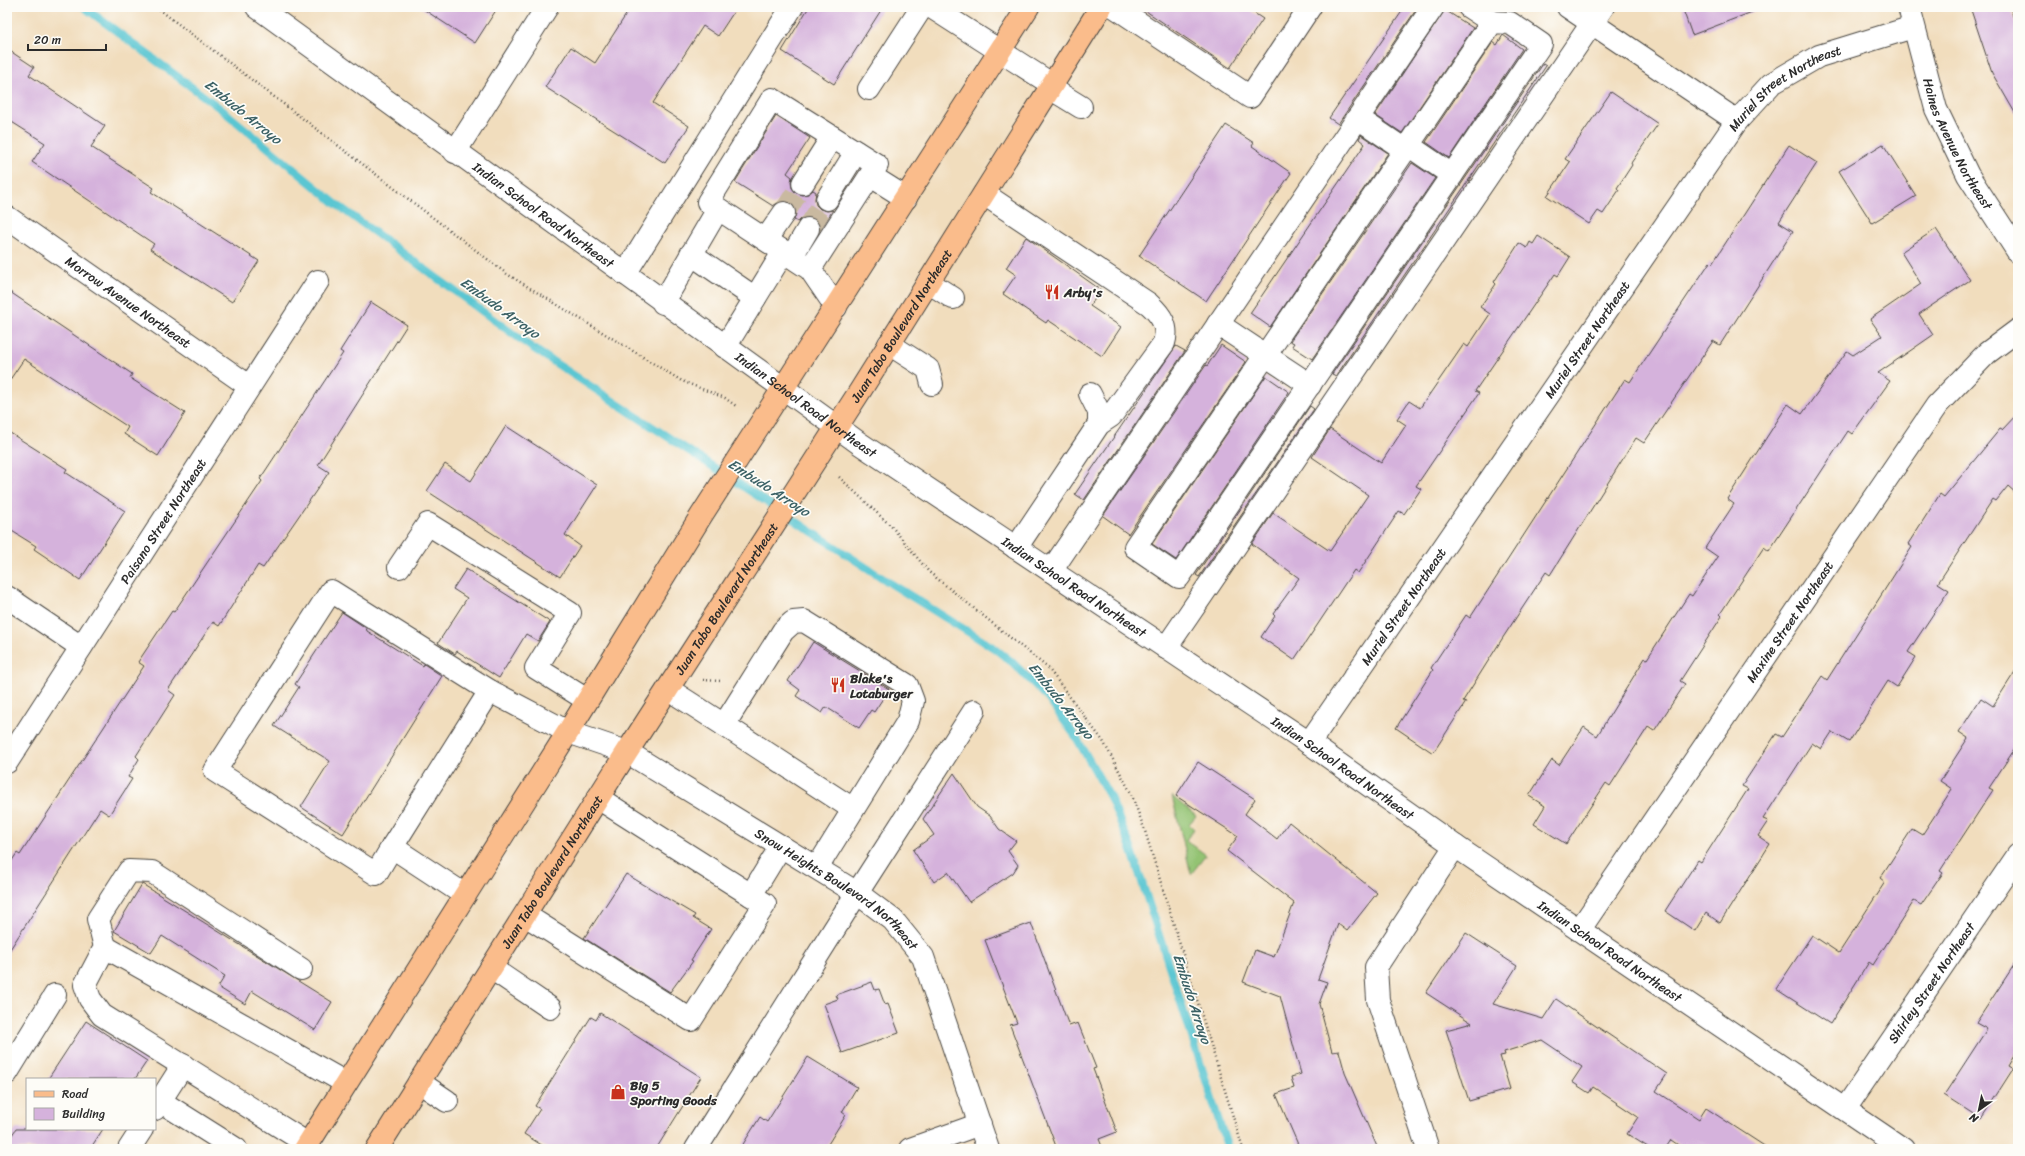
<svg xmlns="http://www.w3.org/2000/svg" width="2025" height="1156" viewBox="0 0 2025 1156" font-family="Sriracha,sans-serif">
<style>
.green{fill:#93c372;stroke:#5f774e}
.lines{fill:none;stroke-linecap:round;stroke-linejoin:round}
.stream{stroke:#5ac6d2;stroke-width:8}
.building{fill:#d5b2dc}
.minor-tunnel{stroke:#c9b9a0;stroke-width:22;stroke-dasharray:22 11;stroke-linecap:butt}
.minor-casing{stroke:#494641;stroke-width:24}
.major-casing{stroke:#494641;stroke-width:24}
.path{stroke:#494641;stroke-width:2.5;stroke-dasharray:1 3;stroke-linecap:butt}
.minor{stroke:#fff;stroke-width:22}
.major{stroke:#fabc8b;stroke-width:22}
.labels{text-anchor:middle;dominant-baseline:central;stroke-width:3.5;stroke-linejoin:round;paint-order:stroke}
.street-label{font-size:13px;fill:#2b2b2b;stroke:#fdfcf7}
.poi-label{font-size:13px;font-weight:bold;fill:#2b2b2b;stroke:#fdfcf7;text-anchor:start}
.water-label{font-size:14px;font-style:italic;fill:#3b6165;stroke:#fdfcf7}
</style>
<rect width="100%" height="100%" fill="#fdfcf7"/>
<filter id="ink" filterUnits="userSpaceOnUse"><feTurbulence type="fractalNoise" baseFrequency=".025" numOctaves="2"/><feDisplacementMap in="SourceGraphic" scale="8" xChannelSelector="R" yChannelSelector="G"/><feConvolveMatrix kernelMatrix="1 2 1 2 8 2 1 2 1" color-interpolation-filters="sRGB"/></filter>
<filter id="wash" filterUnits="userSpaceOnUse"><feTurbulence type="fractalNoise" baseFrequency=".012" numOctaves="4" result="noise"/><feDisplacementMap in="SourceGraphic" scale="16" xChannelSelector="R" yChannelSelector="G"/><feGaussianBlur stdDeviation="0.9" result="paint"/><feColorMatrix in="noise" values="0 0 0 0 0 0 0 0 0 0 0 0 0 0 0 0 0 1.4 0 .05"/><feComposite in="paint" operator="in"/></filter>
<g filter="url(#wash)">
<rect width="100%" height="100%" fill="#f1ddbd"/>
<path class="green" d="M 1172,796 L 1196,816 L 1189,824 L 1194,829 L 1186,840 L 1206,855 L 1191,874 Z"/>
<g class="lines">
<path class="stream" d="M 84,7 L 221,109 L 336,204 L 531,347 L 890,583 L 994,648 L 1012,662 L 1046,696 L 1076,737 L 1110,797 L 1131,848 L 1228,1149"/>
</g>
<g id="blocks">
<g class="building">
<path d="M 420,7 L 498,7 L 475,43 Z"/>
<path d="M 631,7 L 737,7 L 718,36 L 703,26 L 653,103 L 689,126 L 665,163 L 545,87 L 571,47 L 595,63 Z"/>
<path d="M 809,7 L 883,7 L 834,84 L 782,51 Z"/>
<path d="M 1140,7 L 1245,7 L 1263,19 L 1230,68 Z"/>
<path d="M 1405,7 L 1418,7 L 1338,124 L 1329,118 Z"/>
<path d="M 1682,7 L 1760,7 L 1760,9 L 1692,35 Z"/>
<path d="M 1970,7 L 2010,7 L 2018,31 L 2018,118 L 1992,73 Z"/>
<path d="M 1445,10 L 1473,28 L 1402,133 L 1375,115 Z"/>
<path d="M 1503,35 L 1522,49 L 1449,158 L 1426,142 L 1493,42 L 1497,45 Z"/>
<path d="M 7,49 L 34,67 L 29,75 L 105,126 L 91,147 L 154,188 L 151,192 L 259,261 L 232,302 L 150,249 L 154,244 L 32,162 L 45,143 L 7,119 Z"/>
<path d="M 1543,64 L 1546,66 L 1336,376 L 1332,374 Z"/>
<path d="M 1611,92 L 1658,124 L 1631,163 L 1632,165 L 1617,188 L 1619,190 L 1603,214 L 1598,211 L 1589,224 L 1547,196 L 1570,162 L 1565,159 Z"/>
<path d="M 776,116 L 810,138 L 787,173 L 792,177 L 791,182 L 792,188 L 796,193 L 803,195 L 808,194 L 813,190 L 816,192 L 815,199 L 816,205 L 820,209 L 827,211 L 833,210 L 820,230 L 819,223 L 814,218 L 808,217 L 802,218 L 798,222 L 794,220 L 796,214 L 795,208 L 791,203 L 785,201 L 779,202 L 773,206 L 735,182 Z"/>
<path d="M 1226,125 L 1254,143 L 1252,146 L 1291,173 L 1206,301 L 1139,256 Z"/>
<path d="M 1361,135 L 1388,153 L 1270,327 L 1250,313 L 1365,144 L 1359,139 Z"/>
<path d="M 1883,144 L 1916,196 L 1872,223 L 1839,171 Z"/>
<path d="M 1789,145 L 1817,163 L 1779,222 L 1793,231 L 1720,345 L 1713,341 L 1644,443 L 1636,438 L 1550,575 L 1546,572 L 1502,639 L 1463,701 L 1466,702 L 1433,753 L 1396,728 L 1433,670 L 1431,668 L 1466,615 L 1470,618 L 1625,379 L 1630,382 L 1710,262 L 1712,264 Z"/>
<path d="M 1412,163 L 1435,178 L 1312,359 L 1292,346 L 1294,343 L 1290,341 Z"/>
<path d="M 1936,229 L 1970,280 L 1919,314 L 1933,335 L 1878,373 L 1890,381 L 1852,434 L 1848,431 L 1769,551 L 1764,547 L 1720,614 L 1722,616 L 1680,681 L 1685,684 L 1654,731 L 1648,727 L 1610,786 L 1606,783 L 1566,844 L 1534,824 L 1545,806 L 1529,796 L 1552,760 L 1559,765 L 1584,727 L 1597,736 L 1645,658 L 1647,659 L 1689,594 L 1692,596 L 1718,557 L 1705,548 L 1734,504 L 1727,499 L 1788,404 L 1802,414 L 1847,351 L 1853,355 L 1882,336 L 1870,319 L 1921,284 L 1901,252 Z"/>
<path d="M 1538,236 L 1570,257 L 1558,276 L 1555,274 L 1475,391 L 1479,393 L 1416,486 L 1421,489 L 1404,514 L 1399,511 L 1358,573 L 1354,570 L 1294,660 L 1261,637 L 1275,616 L 1273,614 L 1299,578 L 1252,544 L 1273,513 L 1330,551 L 1368,495 L 1312,457 L 1330,429 L 1381,463 L 1406,425 L 1397,419 L 1409,401 L 1420,408 L 1464,344 L 1468,347 L 1490,314 L 1480,307 L 1496,284 L 1494,282 L 1519,243 L 1527,248 L 1530,242 L 1533,244 Z"/>
<path d="M 1026,237 L 1101,290 L 1090,306 L 1121,327 L 1102,356 L 1048,320 L 1046,323 L 1003,294 L 1016,275 L 1006,268 Z"/>
<path d="M 7,290 L 132,374 L 130,378 L 185,413 L 158,456 L 124,434 L 128,427 L 24,359 L 7,384 Z"/>
<path d="M 371,302 L 407,325 L 318,465 L 329,472 L 263,568 L 258,565 L 219,626 L 213,622 L 168,690 L 175,695 L 136,756 L 139,759 L 128,777 L 132,779 L 109,815 L 100,809 L 7,954 L 7,868 L 17,853 L 20,855 L 144,666 L 138,662 L 172,611 L 174,612 L 262,481 L 260,479 L 343,353 L 340,351 Z"/>
<path d="M 1221,345 L 1246,362 L 1128,534 L 1103,516 L 1206,365 L 1207,366 Z"/>
<path d="M 1176,346 L 1185,351 L 1084,500 L 1075,494 Z"/>
<path d="M 1266,376 L 1289,392 L 1176,560 L 1152,544 Z"/>
<path d="M 1310,406 L 1314,409 L 1199,577 L 1196,575 Z"/>
<path d="M 2018,413 L 2018,495 L 2008,486 L 1996,501 L 1993,499 L 1938,583 L 1949,590 L 1908,652 L 1916,657 L 1897,687 L 1888,681 L 1849,742 L 1832,732 L 1821,749 L 1812,743 L 1763,819 L 1768,821 L 1758,836 L 1770,844 L 1720,923 L 1706,913 L 1695,931 L 1665,911 L 1698,860 L 1701,862 L 1748,789 L 1742,786 L 1776,734 L 1782,737 L 1822,676 L 1827,680 L 1912,547 L 1908,544 L 1940,494 L 1944,497 L 2000,429 L 2002,430 Z"/>
<path d="M 506,426 L 597,485 L 565,535 L 580,546 L 560,577 L 427,491 L 445,464 L 471,481 Z"/>
<path d="M 7,431 L 67,469 L 65,472 L 125,511 L 80,580 L 34,549 L 36,546 L 7,528 Z"/>
<path d="M 466,569 L 550,622 L 538,641 L 526,634 L 499,678 L 457,651 L 455,654 L 438,643 L 467,598 L 453,589 Z"/>
<path d="M 342,612 L 366,628 L 367,631 L 423,666 L 424,664 L 442,676 L 343,834 L 301,807 L 330,761 L 274,726 L 299,687 L 295,684 Z"/>
<path d="M 813,642 L 889,689 L 874,712 L 871,710 L 859,728 L 826,707 L 822,713 L 796,696 L 800,690 L 788,681 Z"/>
<path d="M 2018,667 L 2018,744 L 1989,788 L 1993,790 L 1940,871 L 1943,873 L 1921,905 L 1914,901 L 1873,965 L 1869,962 L 1830,1024 L 1776,989 L 1812,935 L 1839,953 L 1885,882 L 1880,878 L 1912,829 L 1922,835 L 1952,789 L 1940,781 L 1968,738 L 1959,732 L 1981,698 L 1993,706 Z"/>
<path d="M 1198,762 L 1255,799 L 1245,814 L 1277,839 L 1289,822 L 1377,893 L 1347,931 L 1338,924 L 1318,979 L 1327,982 L 1319,1004 L 1332,1052 L 1339,1051 L 1345,1073 L 1378,1149 L 1300,1149 L 1276,1094 L 1294,1088 L 1291,1077 L 1301,1074 L 1280,996 L 1243,982 L 1255,950 L 1274,957 L 1294,903 L 1227,851 L 1238,836 L 1176,796 Z"/>
<path d="M 954,773 L 977,807 L 990,816 L 999,829 L 1016,841 L 1008,851 L 1018,865 L 1013,873 L 969,902 L 948,872 L 934,882 L 913,850 L 934,835 L 923,819 Z"/>
<path d="M 626,874 L 695,915 L 693,918 L 711,929 L 691,960 L 693,961 L 670,992 L 584,938 Z"/>
<path d="M 142,884 L 332,1002 L 315,1030 L 252,991 L 245,1004 L 218,987 L 225,976 L 162,936 L 151,953 L 114,931 Z"/>
<path d="M 1031,923 L 1069,1026 L 1078,1023 L 1096,1068 L 1093,1069 L 1117,1132 L 1099,1139 L 1103,1149 L 1057,1149 L 1010,1025 L 1017,1023 L 985,940 Z"/>
<path d="M 1466,933 L 1517,966 L 1493,1004 L 1543,1019 L 1556,999 L 1667,1074 L 1656,1091 L 1699,1119 L 1706,1108 L 1769,1149 L 1684,1149 L 1671,1140 L 1665,1149 L 1651,1149 L 1627,1134 L 1638,1117 L 1593,1087 L 1589,1093 L 1572,1082 L 1582,1067 L 1542,1040 L 1504,1052 L 1505,1055 L 1500,1056 L 1510,1089 L 1469,1101 L 1446,1030 L 1472,1023 L 1426,993 Z"/>
<path d="M 2018,959 L 2018,1049 L 2008,1066 L 2013,1069 L 1981,1119 L 1944,1095 L 1987,1029 L 1976,1023 Z"/>
<path d="M 872,982 L 875,990 L 879,989 L 885,1005 L 888,1004 L 899,1033 L 842,1053 L 824,1004 L 838,999 L 836,995 Z"/>
<path d="M 600,1013 L 701,1077 L 656,1149 L 548,1149 L 524,1134 L 540,1109 L 535,1106 L 591,1017 L 596,1020 Z"/>
<path d="M 86,1021 L 147,1061 L 135,1079 L 48,1079 Z"/>
<path d="M 808,1057 L 857,1087 L 842,1112 L 846,1115 L 825,1149 L 740,1149 L 760,1117 L 767,1122 Z"/>
<path d="M 16,1129 L 103,1129 L 90,1149 L 7,1149 L 7,1142 Z"/>
</g>
</g>
</g>
<g filter="url(#ink)">
<use href="#blocks" fill-opacity="0" stroke="#494641" stroke-width="1"/>
<g class="lines">
<g class="minor-tunnel">
<path d="M 784,213 L 803,183"/>
<path d="M 808,229 L 827,199"/>
</g>
<defs>
<g id="minor">
<path id="s1" d="M 257,7 L 859,443 L 1309,743 L 1455,846 L 1903,1149"/>
<path d="M 931,7 L 1053,85"/>
<path d="M 1115,7 L 1250,97 L 1310,7"/>
<path d="M 1469,7 L 1492,22 L 1510,23 L 1541,44 L 1179,577 L 1135,547 L 1492,22"/>
<path d="M 1568,7 L 1737,121"/>
<path id="s2" d="M 1909,7 L 1936,109 L 1968,175 L 2018,252"/>
<path d="M 1050,88 L 1081,107"/>
<path d="M 869,89 L 922,7"/>
<path d="M 1358,118 L 1405,150"/>
<path d="M 1408,145 L 1452,175"/>
<path d="M 455,152 L 547,7"/>
<path d="M 871,176 L 906,198"/>
<path d="M 803,183 L 832,137"/>
<path d="M 984,194 L 1149,304 C 1161,315 1169,326 1164,343 L 1111,416 L 1099,424 L 1016,548"/>
<path d="M 827,199 L 856,152"/>
<path id="s3" d="M 7,217 L 249,386"/>
<path d="M 766,239 L 784,213"/>
<path d="M 691,254 L 755,298"/>
<path d="M 792,256 L 808,229"/>
<path d="M 810,269 L 877,165 L 772,99 L 708,202 L 810,269 L 836,307"/>
<path d="M 625,274 L 792,7"/>
<path d="M 928,282 L 953,298"/>
<path d="M 663,303 L 718,209"/>
<path d="M 1218,324 L 1310,385"/>
<path d="M 889,344 L 928,369 L 932,384"/>
<path d="M 725,347 L 784,251"/>
<path d="M 1090,394 L 1099,412 L 1099,424"/>
<path d="M 399,567 L 428,524 L 570,613 L 536,668 L 587,700"/>
<path d="M 1051,571 L 1433,7"/>
<path d="M 7,597 L 81,647"/>
<path d="M 1166,648 L 1603,7"/>
<path d="M 668,689 L 724,725 L 783,631 L 793,622 L 804,621 L 907,685 L 913,701 L 908,721 L 817,868"/>
<path d="M 724,725 L 853,809"/>
<path id="s4" d="M 1309,743 L 1737,121 L 1771,84 L 1819,56 L 1913,27"/>
<path id="s5" d="M 7,762 L 318,281"/>
<path id="s6" d="M 392,847 L 376,874 L 215,771 L 331,591 L 490,691 L 568,732 L 627,752 L 857,893 L 893,920 L 923,957 L 988,1149"/>
<path d="M 465,895 L 392,847 L 490,691"/>
<path d="M 751,895 L 781,846"/>
<path d="M 525,915 L 691,1020 L 765,904 L 598,798"/>
<path id="s7" d="M 1580,929 L 1937,405 L 1987,353 L 2018,330"/>
<path d="M 105,947 L 98,919 L 129,871 L 152,872 L 301,969"/>
<path d="M 491,968 L 550,1008"/>
<path d="M 7,1073 L 55,995"/>
<path d="M 419,1082 L 447,1101"/>
<path d="M 160,1101 L 183,1065"/>
<path d="M 155,1109 L 160,1101 L 236,1149"/>
<path id="s8" d="M 1845,1109 L 2018,855"/>
<path d="M 308,1144 L 102,1015 L 90,999 L 85,985 L 105,947 L 346,1083"/>
<path d="M 129,1149 L 142,1129"/>
<path d="M 696,1149 L 857,893 L 974,711"/>
<path d="M 910,1149 L 980,1124"/>
<path d="M 1428,1149 L 1378,1000 L 1376,967 L 1455,846"/>
</g>
<g id="major">
<path d="M 305,1149 L 568,732 L 701,516 L 1028,7"/>
<path id="s9" d="M 377,1149 L 627,752 L 860,391 L 1101,7"/>
</g>
</defs>
<use href="#minor" class="minor-casing"/>
<use href="#major" class="major-casing"/>
<g class="path">
<path d="M 156,7 L 507,274 L 682,381 L 725,398 L 736,406"/>
<path d="M 839,477 L 893,528 L 929,572 L 1048,668 L 1103,741 L 1131,793 L 1145,831 L 1243,1149"/>
<path d="M 703,680 L 722,681"/>
</g>
<use href="#minor" class="minor"/>
<use href="#major" class="major"/>
</g>
</g>
<defs>
<symbol id="restaurant-bare" viewBox="-9 -9 18 18"><path d="M-5-6h1v4h1v-4h1v4h1v-4h1v5L-1.5 .5V6h-2V.5L-5-1ZM5-6V6H3V1.5H1.5Q1.5-4 5-6Z" fill="#c8321e" stroke="#fdfcf7" stroke-width="2.5" paint-order="stroke"/></symbol>
<symbol id="shop-bare" viewBox="-9 -9 18 18"><path d="M-5-2.5h2.3a2.7 3.5 0 0 1 5.4 0H5L5.5 6h-11ZM-1.5-2.5h3a1.5 2.3 0 0 0-3 0Z" fill="#c8321e" stroke="#fdfcf7" stroke-width="2.5" paint-order="stroke"/></symbol>
</defs>
<g fill-rule="evenodd">
<use href="#restaurant-bare" x="1041" y="281" width="22" height="22"/>
<use href="#restaurant-bare" x="827" y="674" width="22" height="22"/>
<use href="#shop-bare" x="607" y="1081" width="22" height="22"/>
</g>
<g class="labels">
<g class="street-label">
<text stroke="none"><textPath href="#s4" startOffset="814">Muriel Street Northeast</textPath></text>
<text stroke="none"><textPath href="#s2" startOffset="146">Haines Avenue Northeast</textPath></text>
<text stroke="none"><textPath href="#s1" startOffset="354">Indian School Road Northeast</textPath></text>
<text stroke="none"><textPath href="#s3" startOffset="148">Morrow Avenue Northeast</textPath></text>
<text stroke="none"><textPath href="#s9" startOffset="976">Juan Tabo Boulevard Northeast</textPath></text>
<text stroke="none"><textPath href="#s4" startOffset="490">Muriel Street Northeast</textPath></text>
<text stroke="none"><textPath href="#s1" startOffset="678">Indian School Road Northeast</textPath></text>
<text stroke="none"><textPath href="#s5" startOffset="287">Paisano Street Northeast</textPath></text>
<text stroke="none"><textPath href="#s1" startOffset="1002">Indian School Road Northeast</textPath></text>
<text stroke="none"><textPath href="#s9" startOffset="652">Juan Tabo Boulevard Northeast</textPath></text>
<text stroke="none"><textPath href="#s4" startOffset="166">Muriel Street Northeast</textPath></text>
<text stroke="none"><textPath href="#s7" startOffset="372">Maxine Street Northeast</textPath></text>
<text stroke="none"><textPath href="#s1" startOffset="1326">Indian School Road Northeast</textPath></text>
<text stroke="none"><textPath href="#s9" startOffset="328">Juan Tabo Boulevard Northeast</textPath></text>
<text stroke="none"><textPath href="#s6" startOffset="1026">Snow Heights Boulevard Northeast</textPath></text>
<text stroke="none"><textPath href="#s1" startOffset="1650">Indian School Road Northeast</textPath></text>
<text stroke="none"><textPath href="#s8" startOffset="153">Shirley Street Northeast</textPath></text>
</g>
<g class="poi-label">
<text x="1064" y="292">Arby's</text>
<text x="850" y="678">Blake's<tspan x="850" dy="15">Lotaburger</tspan></text>
<text x="630" y="1085">Big 5<tspan x="630" dy="15">Sporting Goods</tspan></text>
</g>
<g class="water-label">
<text transform="translate(243 112) rotate(39)">Embudo Arroyo</text>
<text transform="translate(500 308) rotate(36)">Embudo Arroyo</text>
<text transform="translate(769 488) rotate(33)">Embudo Arroyo</text>
<text transform="translate(1061 701) rotate(51)">Embudo Arroyo</text>
<text transform="translate(1192 999) rotate(72)">Embudo Arroyo</text>
</g>
</g>
<rect width="2025" height="1156" fill="none" stroke="#fdfcf7" stroke-width="24"/>
<rect x="26" y="1078" width="130" height="52" fill="#fdfcf7" stroke="#a9a8a5"/>
<rect x="34" y="1091" width="20" height="6" fill="#fabc8b" stroke="#a9a8a5"/>
<text x="62" y="1098" font-size="12" fill="#2b2b2b">Road</text>
<rect x="34" y="1108" width="20" height="12" fill="#d5b2dc" stroke="#a9a8a5"/>
<text x="62" y="1118" font-size="12" fill="#2b2b2b">Building</text>
<g transform="translate(1979 1110) rotate(213)" stroke="#fdfcf7" stroke-width="3" paint-order="stroke">
<path d="M0-3L7 15L0 10L-7 15Z" fill="#2b2b2b"/>
<text y="-6" font-size="11" font-weight="bold" text-anchor="middle" fill="#2b2b2b">N</text>
</g>
<path d="M28 44v6h78v-6" fill="none" stroke="#2b2b2b" stroke-width="2"/>
<text x="34" y="44" font-size="12" fill="#2b2b2b" stroke="#fdfcf7" stroke-width="3" paint-order="stroke">20 m</text>
</svg>
